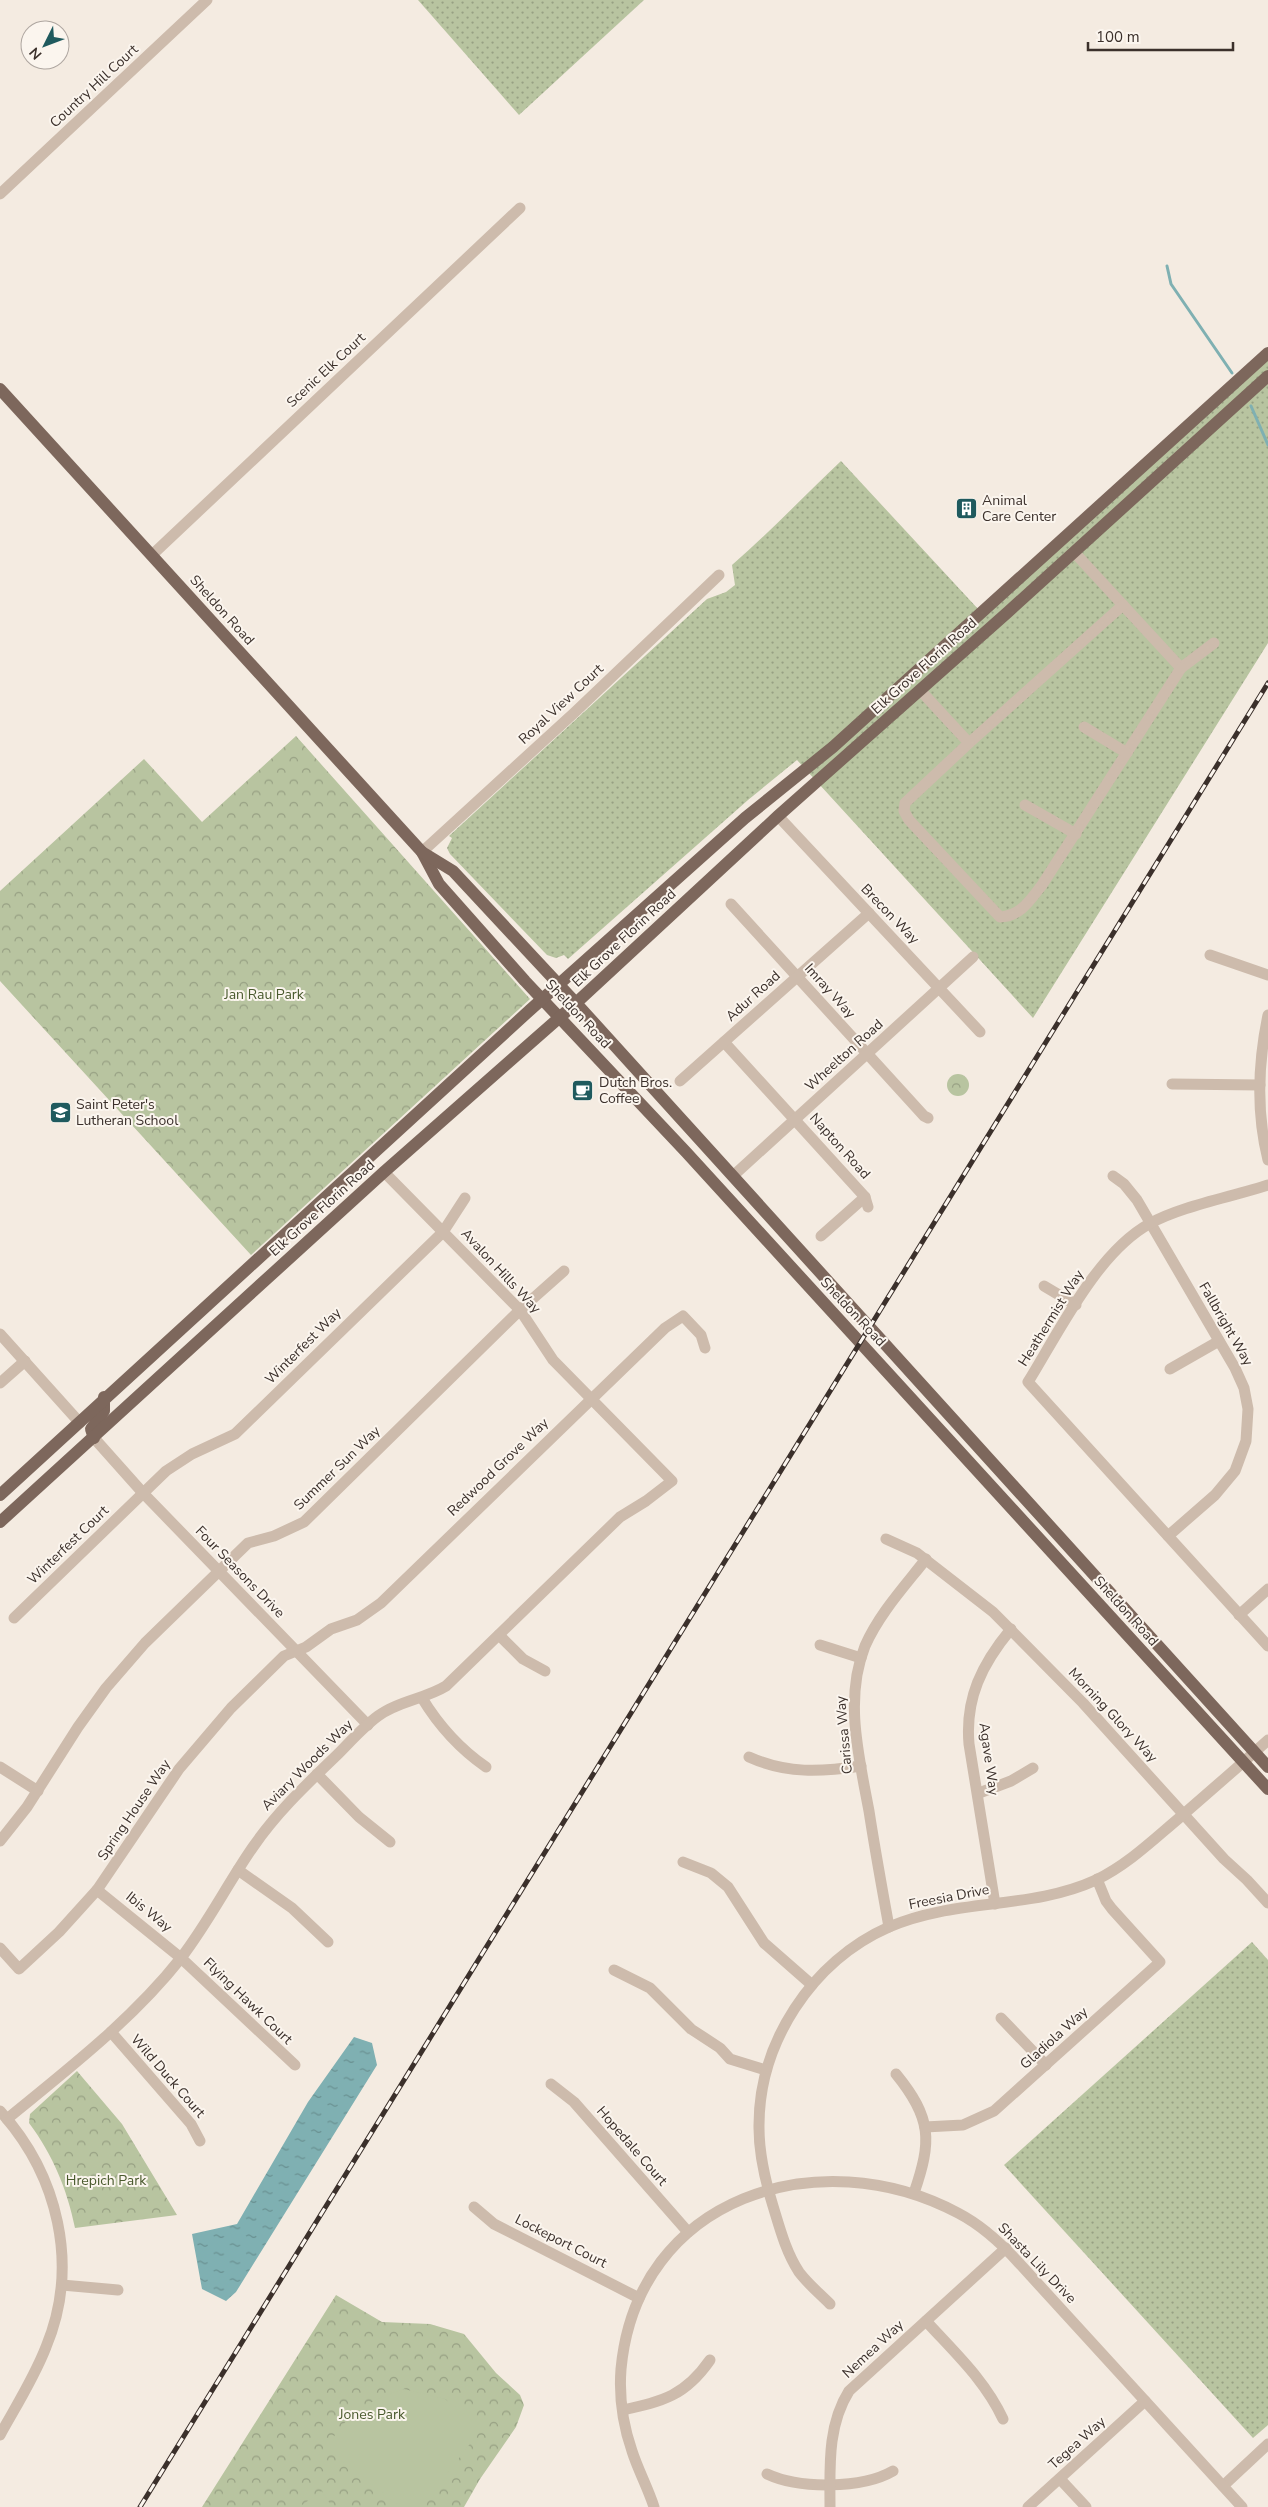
<svg xmlns="http://www.w3.org/2000/svg" width="1268" height="2507" viewBox="0 0 1268 2507" font-family="'Nunito Sans',sans-serif">
<style>
.grass{fill:url(#grass-dots)}
.park{fill:url(#park-crowns)}
.pitch{fill:#b8c4a0}
.water{fill:url(#water-ripples)}
.lines{fill:none;stroke-linecap:round;stroke-linejoin:round}
.stream{stroke:#7fb0b2;stroke-width:3}
.minor{stroke:#cdbbac;stroke-width:11}
.major{stroke:#7d675c;stroke-width:12}
.rail-casing{stroke:#3b302b;stroke-width:5}
.rail{stroke:#fbf5ee;stroke-width:3;stroke-dasharray:9;stroke-linecap:butt}
.labels{text-anchor:middle;dominant-baseline:central;stroke-width:4;stroke-linejoin:round;paint-order:stroke}
.street-label{font-size:14px;fill:#3b302b;stroke:#fbf5ee}
.poi-label{font-size:14px;fill:#3b302b;stroke:#fbf5ee;text-anchor:start}
.park-label{font-size:14px;fill:#4a5a2e;stroke:#fbf5ee}
</style>
<defs>
<pattern id="grass-dots" width="8" height="8" patternUnits="userSpaceOnUse" patternTransform="scale(1.25)"><rect width="8" height="8" fill="#b8c4a0"/><path d="M2 2h.1M6 6h.1" fill="none" stroke="#97a083" stroke-width="1.8" stroke-linecap="round"/></pattern>
<pattern id="park-crowns" width="20" height="18" patternUnits="userSpaceOnUse" patternTransform="scale(1.25)"><rect width="20" height="18" fill="#b8c4a0"/><path d="M2 6a3 3 0 1 1 6 0M12 15a3 3 0 1 1 6 0" fill="none" stroke="#97a083"/></pattern>
<pattern id="water-ripples" width="26" height="14" patternUnits="userSpaceOnUse" patternTransform="scale(1.25)"><rect width="26" height="14" fill="#7fb0b2"/><path d="M2 4q2-2 4 0t4 0M15 11q2-2 4 0t4 0" fill="none" stroke="#699091"/></pattern>
</defs>
<rect width="100%" height="100%" fill="#f4ebe1"/>
<g class="grass">
<path d="M 418,0 L 644,0 L 519,115 Z"/>
<path d="M 1268,347 L 1268,643 L 1033,1018 L 797,760 L 748,800 L 568,959 L 564,955 L 556,958 L 547,955 L 450,854 L 447,848 L 452,838 L 449,836 L 707,599 L 726,592 L 735,585 L 732,565 C 770,532 804,496 841,461 L 979,610 Z"/>
<path d="M 1252,1942 L 1268,1960 L 1268,2425 L 1253,2438 L 1004,2165 Z"/>
</g>
<g class="park">
<path d="M 296,736 L 530,999 L 251,1255 L 0,981 L 0,891 L 144,759 L 202,822 Z"/>
<circle cx="958" cy="1085" r="11"/>
<path d="M 77,2071 L 122,2124 L 177,2215 L 75,2228 C 67,2189 53,2155 29,2123 L 30,2114 Z"/>
<path d="M 336,2295 L 382,2322 L 430,2324 L 464,2334 L 496,2373 L 520,2395 L 524,2405 L 516,2427 L 480,2479 L 464,2507 L 202,2507 Z"/>
</g>
<g class="pitch">
<path d="M 404,2389 L 445,2399 L 482,2428 L 422,2507 L 401,2507 L 326,2448 C 351,2410 362,2404 404,2389 Z"/>
<path d="M 322,2491 L 332,2507 L 300,2507 L 302,2505 Z"/>
</g>
<path class="water" d="M 354,2037 L 372,2043 L 377,2065 L 236,2292 L 226,2301 L 202,2289 L 192,2234 L 237,2224 L 308,2102 Z"/>
<g class="lines">
<g class="stream">
<path d="M 1167,266 L 1171,284 L 1232,373"/>
<path d="M 1251,406 L 1268,445"/>
</g>
<g class="minor">
<path d="M 0,194 L 207,0"/>
<path d="M 1074,552 L 1181,668 L 1214,643"/>
<path d="M 152,555 L 520,208"/>
<path d="M 1123,605 L 969,743 L 905,803 L 904,811 L 909,820 L 1000,917 C 1021,916 1030,900 1042,885 L 1181,668"/>
<path d="M 920,690 L 969,743"/>
<path d="M 1084,727 L 1127,753"/>
<path d="M 1025,805 L 1076,834"/>
<path d="M 778,816 L 980,1032"/>
<path d="M 422,852 L 574,713 L 719,575"/>
<path d="M 731,904 L 924,1116 L 928,1118"/>
<path d="M 1210,955 L 1268,975"/>
<path d="M 1268,1015 C 1258,1063 1256,1112 1268,1160"/>
<path d="M 724,1042 L 865,1197 L 868,1207"/>
<path d="M 680,1081 L 869,913"/>
<path d="M 1172,1084 L 1260,1085"/>
<path d="M 734,1175 L 973,957"/>
<path d="M 1113,1176 L 1124,1184 L 1137,1200 L 1235,1368 L 1244,1388 L 1248,1409 L 1246,1441 L 1235,1471 L 1215,1495 L 1168,1536"/>
<path d="M 1268,1185 C 1232,1197 1181,1206 1149,1224 C 1097,1253 1059,1332 1028,1382 L 1268,1646"/>
<path d="M 821,1236 L 865,1197"/>
<path d="M 1044,1286 L 1076,1305"/>
<path d="M 0,1334 L 80,1423"/>
<path d="M 1170,1369 L 1219,1341"/>
<path d="M 0,1383 L 25,1361"/>
<path d="M 94,1438 L 143,1493 L 368,1725"/>
<path d="M 886,1539 L 917,1553 L 993,1612 L 1083,1703 L 1224,1859 L 1247,1880 L 1268,1903"/>
<path d="M 1239,1615 L 1268,1589"/>
<path d="M 14,1618 L 166,1471 L 192,1454 L 235,1434 L 443,1232 L 465,1198"/>
<path d="M 499,1635 L 523,1659 L 545,1671"/>
<path d="M 820,1645 L 861,1658"/>
<path d="M 422,1698 C 439,1726 460,1749 486,1767"/>
<path d="M 749,1757 C 787,1774 821,1772 861,1766"/>
<path d="M 0,1767 L 38,1791"/>
<path d="M 317,1774 L 359,1817 L 390,1842"/>
<path d="M 979,1793 L 1011,1781 L 1033,1768"/>
<path d="M 0,1841 L 27,1807 L 78,1727 L 106,1688 L 145,1643 L 248,1543 L 274,1536 L 304,1522 L 520,1310 L 564,1271"/>
<path d="M 683,1862 L 711,1873 L 728,1887 L 764,1943 L 812,1985"/>
<path d="M 238,1870 L 292,1908 L 328,1942"/>
<path d="M 97,1890 L 181,1958 L 295,2065"/>
<path d="M 995,1904 L 969,1744 C 965,1698 982,1664 1011,1629"/>
<path d="M 889,1927 C 882,1888 875,1850 869,1811 C 859,1757 844,1699 865,1646 C 879,1614 904,1587 926,1559"/>
<path d="M 0,1948 L 19,1969 L 59,1932 L 97,1890 L 179,1769 L 231,1708 L 284,1656 L 306,1647 L 331,1629 L 357,1620 L 381,1603 L 665,1328 L 683,1316 L 701,1335 L 705,1348"/>
<path d="M 614,1970 L 650,1988 L 691,2029 L 720,2048 L 730,2059 L 766,2070"/>
<path d="M 1001,2018 L 1046,2065"/>
<path d="M 111,2032 L 191,2124 L 200,2141"/>
<path d="M 896,2074 C 932,2118 932,2141 914,2193"/>
<path d="M 551,2084 L 574,2102 L 688,2232"/>
<path d="M 0,2111 C 58,2175 80,2265 46,2347 C 34,2378 16,2406 0,2435"/>
<path d="M 7,2119 C 68,2069 132,2020 181,1958 C 208,1923 228,1883 253,1847 C 277,1812 307,1784 337,1755 C 350,1742 363,1727 378,1716 C 398,1701 425,1699 446,1686 L 620,1517 L 646,1501 L 672,1481 L 553,1360 L 520,1310 L 384,1172"/>
<path d="M 925,2127 L 963,2125 L 994,2111 L 1160,1962 L 1112,1909 L 1106,1901 L 1097,1879"/>
<path d="M 474,2207 L 494,2224 L 639,2298"/>
<path d="M 62,2285 L 118,2290"/>
<path d="M 830,2304 C 819,2293 808,2284 799,2272 C 786,2252 780,2229 773,2206 C 765,2180 759,2155 759,2128 C 758,2043 812,1961 889,1927 C 955,1898 1031,1910 1096,1880 C 1127,1865 1152,1841 1178,1819 C 1208,1793 1238,1767 1268,1740"/>
<path d="M 926,2321 C 954,2352 985,2380 1003,2419"/>
<path d="M 623,2410 C 663,2401 685,2396 710,2360"/>
<path d="M 767,2474 C 799,2489 862,2489 893,2471"/>
<path d="M 1060,2479 L 1086,2507"/>
<path d="M 1223,2486 L 1268,2444"/>
<path d="M 654,2507 C 648,2488 638,2470 632,2451 C 623,2425 619,2395 621,2369 C 637,2197 819,2139 958,2213 C 981,2225 1001,2243 1019,2263 L 1242,2507"/>
<path d="M 830,2507 C 830,2468 827,2426 849,2391 L 1006,2248"/>
<path d="M 1028,2507 L 1145,2401"/>
</g>
<g class="major">
<path d="M 0,389 L 422,852 L 439,884 L 525,981 L 686,1152 L 1268,1789"/>
<path d="M 422,852 L 453,871 L 576,1003 L 1268,1767"/>
<path d="M 94,1438 L 91,1429 L 104,1411 L 104,1397"/>
<path d="M 0,1495 L 530,1010 L 745,818 L 833,747 L 1268,353"/>
<path d="M 0,1522 L 384,1172 L 576,1003 L 778,816 L 1008,612 L 1268,376"/>
</g>
<defs>
<path id="rail" d="M 140,2507 L 1268,683"/>
</defs>
<use href="#rail" class="rail-casing"/>
<use href="#rail" class="rail"/>
</g>
<defs>
<symbol id="building-square" viewBox="-11 -11 22 22"><rect x="-9" y="-9" width="18" height="18" rx="4" fill="#1f5a5e" stroke="#fbf5ee"/><path d="M-4-6H4V6H1V3H-1V6H-4ZM-2.5-4.3h1.7v1.8h-1.7ZM.8-4.3h1.7v1.8H.8ZM-2.5-1h1.7V.8h-1.7ZM.8-1h1.7V.8H.8Z" fill="#fff"/></symbol>
<symbol id="cafe-square" viewBox="-11 -11 22 22"><rect x="-9" y="-9" width="18" height="18" rx="4" fill="#1f5a5e" stroke="#fbf5ee"/><path d="M-5.5-4.5H6V0H3Q3 3.5 0 3.5H-2.5Q-5.5 3.5-5.5 0ZM3-3.2v2h1.7v-2ZM-6 4.5H4V6H-6Z" fill="#fff"/></symbol>
<symbol id="school-square" viewBox="-11 -11 22 22"><rect x="-9" y="-9" width="18" height="18" rx="4" fill="#1f5a5e" stroke="#fbf5ee"/><path d="M0-5L7-2L0 1L-7-2ZM-4 1L0 2.5L4 1V4Q0 6-4 4Z" fill="#fff"/></symbol>
</defs>
<g fill-rule="evenodd">
<use href="#building-square" x="954" y="496" width="25" height="25"/>
<use href="#cafe-square" x="570" y="1078" width="25" height="25"/>
<use href="#school-square" x="48" y="1100" width="25" height="25"/>
</g>
<g class="labels">
<g class="street-label">
<text transform="translate(94 86) rotate(-43)">Country Hill Court</text>
<text transform="translate(326 370) rotate(-43)">Scenic Elk Court</text>
<text transform="translate(222 610) rotate(48)">Sheldon Road</text>
<text transform="translate(924 666) rotate(-42)">Elk Grove Florin Road</text>
<text transform="translate(561 704) rotate(-43)">Royal View Court</text>
<text transform="translate(890 914) rotate(46)">Brecon Way</text>
<text transform="translate(624 938) rotate(-43)">Elk Grove Florin Road</text>
<text transform="translate(830 991) rotate(48)">Imray Way</text>
<text transform="translate(753 996) rotate(-42)">Adur Road</text>
<text transform="translate(578 1014) rotate(47)">Sheldon Road</text>
<text transform="translate(844 1055) rotate(-42)">Wheelton Road</text>
<text transform="translate(840 1146) rotate(48)">Napton Road</text>
<text transform="translate(322 1208) rotate(-42)">Elk Grove Florin Road</text>
<text transform="translate(501 1271) rotate(47)">Avalon Hills Way</text>
<text transform="translate(853 1312) rotate(47)">Sheldon Road</text>
<text transform="translate(1051 1318) rotate(-58)">Heathermist Way</text>
<text transform="translate(1226 1324) rotate(60)">Fallbright Way</text>
<text transform="translate(303 1346) rotate(-45)">Winterfest Way</text>
<text transform="translate(498 1467) rotate(-44)">Redwood Grove Way</text>
<text transform="translate(337 1468) rotate(-44)">Summer Sun Way</text>
<text transform="translate(68 1545) rotate(-44)">Winterfest Court</text>
<text transform="translate(240 1572) rotate(46)">Four Seasons Drive</text>
<text transform="translate(1126 1611) rotate(48)">Sheldon Road</text>
<text transform="translate(1113 1715) rotate(47)">Morning Glory Way</text>
<text transform="translate(844 1735) rotate(-95)">Carissa Way</text>
<text transform="translate(989 1759) rotate(82)">Agave Way</text>
<text transform="translate(307 1765) rotate(-45)">Aviary Woods Way</text>
<text transform="translate(134 1810) rotate(-56)">Spring House Way</text>
<text transform="translate(949 1897) rotate(-11)">Freesia Drive</text>
<text transform="translate(149 1912) rotate(39)">Ibis Way</text>
<text transform="translate(248 2001) rotate(44)">Flying Hawk Court</text>
<text transform="translate(1054 2038) rotate(-42)">Gladiola Way</text>
<text transform="translate(168 2076) rotate(49)">Wild Duck Court</text>
<text transform="translate(632 2146) rotate(49)">Hopedale Court</text>
<text transform="translate(561 2241) rotate(27)">Lockeport Court</text>
<text transform="translate(1037 2263) rotate(46)">Shasta Lily Drive</text>
<text transform="translate(873 2349) rotate(-43)">Nemea Way</text>
<text transform="translate(1077 2443) rotate(-42)">Tegea Way</text>
</g>
<g class="poi-label">
<text x="982" y="500">Animal<tspan x="982" dy="16">Care Center</tspan></text>
<text x="599" y="1082">Dutch Bros.<tspan x="599" dy="16">Coffee</tspan></text>
<text x="76" y="1104">Saint Peter's<tspan x="76" dy="16">Lutheran School</tspan></text>
</g>
<g class="park-label">
<text x="264" y="994">Jan Rau Park</text>
<text x="106" y="2180">Hrepich Park</text>
<text x="372" y="2414">Jones Park</text>
</g>
</g>
<g transform="translate(45 45) rotate(228)"><circle r="24" fill="#fbf5ee" stroke="#aea6a0"/>
<path d="M0-4L9 19L0 12L-9 19Z" fill="#1f5a5e"/>
<text y="-8" font-size="14" font-weight="bold" text-anchor="middle" fill="#3b302b">N</text>
</g>
<path d="M1088 42v8h145v-8" fill="none" stroke="#3b302b" stroke-width="2.5"/>
<text x="1096" y="42" font-size="15" fill="#3b302b" stroke="#fbf5ee" stroke-width="4" paint-order="stroke">100 m</text>
</svg>
